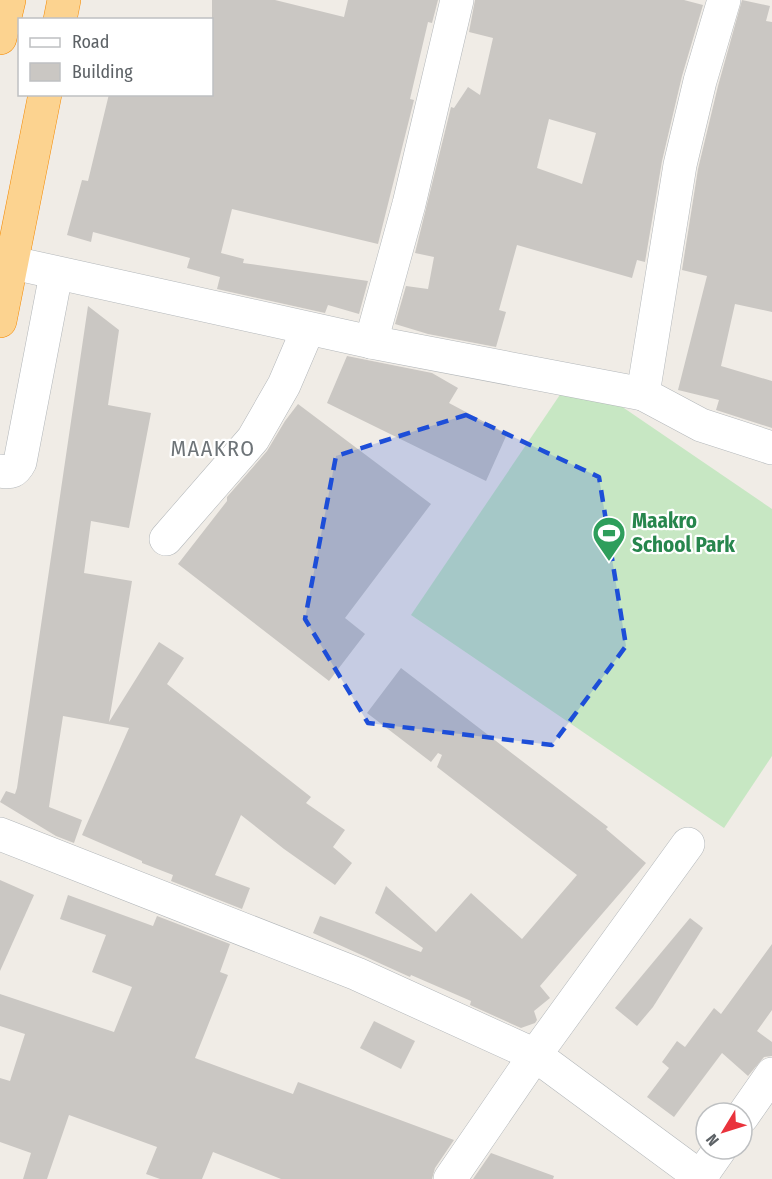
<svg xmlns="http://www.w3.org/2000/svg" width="772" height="1179" viewBox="0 0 772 1179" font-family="'Fira Sans Condensed',sans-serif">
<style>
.grass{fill:#c7e7c3}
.building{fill:#cac7c3;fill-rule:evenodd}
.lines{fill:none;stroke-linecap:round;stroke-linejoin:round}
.minor-casing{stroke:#b3b7ba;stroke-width:34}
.highway-casing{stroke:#f48901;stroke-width:34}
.minor{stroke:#fff;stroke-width:33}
.highway{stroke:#fcd390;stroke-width:33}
.marked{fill:#1d4ed8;fill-opacity:0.2;stroke:#1d4ed8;stroke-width:4.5;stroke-dasharray:12 8;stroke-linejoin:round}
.labels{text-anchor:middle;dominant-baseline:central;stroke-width:4.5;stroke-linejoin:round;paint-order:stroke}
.leisure-label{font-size:21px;font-weight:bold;fill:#27864d;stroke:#fff;text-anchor:start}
.neighbourhood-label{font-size:22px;letter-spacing:1.5px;fill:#6e7478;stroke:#fff}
</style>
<rect width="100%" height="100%" fill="#f0ece6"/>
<path class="grass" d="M 574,374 L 772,509 L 772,756 L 724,828 L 411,615 Z"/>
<g class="building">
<path d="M 212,0 L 275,0 L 344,17 L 348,0 L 438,0 L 432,23 L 428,22 L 410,99 L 414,100 L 378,244 L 232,209 L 221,253 L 244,259 L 243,263 L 368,281 L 359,314 L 328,305 L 325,313 L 217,289 L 220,277 L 187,268 L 190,258 L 93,232 L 91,242 L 67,235 L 82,180 L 88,181 L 109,94 L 212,94 Z"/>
<path d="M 475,0 L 684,0 L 703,5 L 682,76 L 662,161 L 645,262 L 637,260 L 632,278 L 517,245 L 499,310 L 506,312 L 496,347 L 428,334 L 395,324 L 406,286 L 428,289 L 434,257 L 415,253 L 451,107 L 454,108 L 468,87 L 480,95 L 493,38 L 469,32 ZM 549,119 L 596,133 L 582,184 L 537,168 Z"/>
<path d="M 742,0 L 770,6 L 766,21 L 772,22 L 772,312 L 735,304 L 721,366 L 772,381 L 772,428 L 716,410 L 719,400 L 678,390 L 707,276 L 682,270 L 698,169 L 718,86 Z"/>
<path d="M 88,306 L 119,330 L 108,405 L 151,413 L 129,528 L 91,521 L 84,573 L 132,581 L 109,722 L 159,642 L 184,658 L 167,684 L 311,797 L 306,803 L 345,830 L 333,847 L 352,863 L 335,885 L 284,849 L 241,815 L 215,875 L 250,888 L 242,909 L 171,881 L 173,875 L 142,863 L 142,861 L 82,835 L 129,728 L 63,716 L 49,807 L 82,820 L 74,843 L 56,836 L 0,802 L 6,791 L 15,794 L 17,788 Z"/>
<path d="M 347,356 L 432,373 L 458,388 L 449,403 L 507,434 L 486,481 L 327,403 Z"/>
<path d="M 298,404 L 431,504 L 345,618 L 365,634 L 329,681 L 178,564 L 227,501 L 227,497 L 267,451 L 285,421 Z"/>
<path d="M 401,668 L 608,827 L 606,829 L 646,863 L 540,986 L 550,998 L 534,1011 L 537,1020 L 535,1023 L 521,1028 L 470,1005 L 471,1001 L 411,975 L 410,977 L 313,933 L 320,916 L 421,952 L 423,948 L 375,913 L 386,886 L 436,932 L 471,893 L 522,939 L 577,875 L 437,767 L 442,755 L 438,753 L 431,762 L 367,713 Z"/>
<path d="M 0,880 L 34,895 L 0,971 Z"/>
<path d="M 68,895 L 153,926 L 157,916 L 230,944 L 220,972 L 228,975 L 195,1058 L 293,1094 L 298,1082 L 454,1140 L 435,1168 L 432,1179 L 281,1179 L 213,1152 L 202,1179 L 160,1179 L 146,1174 L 157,1147 L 69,1115 L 47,1179 L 23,1179 L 31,1153 L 0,1142 L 0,1078 L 10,1081 L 25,1034 L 0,1026 L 0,994 L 114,1032 L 132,987 L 92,972 L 106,935 L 60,919 Z"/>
<path d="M 690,918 L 703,928 L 653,1007 L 637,1026 L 615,1008 Z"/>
<path d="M 772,944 L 772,1010 L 757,1031 L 772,1042 L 772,1056 L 764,1057 L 748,1076 L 722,1053 L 674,1117 L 647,1097 L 669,1068 L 662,1062 L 677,1041 L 685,1047 L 714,1008 L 721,1014 Z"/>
<path d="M 374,1021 L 415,1041 L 401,1069 L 360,1048 Z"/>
<path d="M 491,1153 L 554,1176 L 553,1179 L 473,1179 Z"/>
</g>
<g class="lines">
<defs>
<g id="minor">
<path d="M 724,0 L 700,81 L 680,165 L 643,394 L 701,425 L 772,448"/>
<path d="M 0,260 L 371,342 L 643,394"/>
<path d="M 371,342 L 409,204 L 457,0"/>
<path d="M 0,471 C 11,473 15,472 20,462 L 56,274"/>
<path d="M 166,539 L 253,439 L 284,385 L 308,329"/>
<path d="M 0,834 L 357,974 L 535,1055 L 703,1179"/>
<path d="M 742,1117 L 772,1074"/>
<path d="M 450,1179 L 535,1055 L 688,844"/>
<path d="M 699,1179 L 720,1149"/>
</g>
<g id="highway">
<path d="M 60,20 L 64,0"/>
<path d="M 0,38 L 9,0"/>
<path d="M 0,321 L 45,94"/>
</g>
</defs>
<use href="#minor" class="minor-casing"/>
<use href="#highway" class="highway-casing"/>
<use href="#minor" class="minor"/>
<use href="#highway" class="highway"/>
</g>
<path class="marked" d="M 466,415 L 599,477 L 626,646 L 552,745 L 368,723 L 305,619 L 336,456 Z"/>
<defs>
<symbol id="stadium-pin" viewBox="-11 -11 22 30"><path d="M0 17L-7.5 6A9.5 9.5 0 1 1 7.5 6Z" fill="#2e9e5b" stroke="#fff"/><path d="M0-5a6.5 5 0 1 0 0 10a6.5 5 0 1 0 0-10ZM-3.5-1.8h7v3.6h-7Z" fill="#fff"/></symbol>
</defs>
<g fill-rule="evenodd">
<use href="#stadium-pin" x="590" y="514" width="38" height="52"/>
</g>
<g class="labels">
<g class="leisure-label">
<text x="632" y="521">Maakro<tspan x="632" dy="24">School Park</tspan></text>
</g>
<g class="neighbourhood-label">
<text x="213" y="448">MAAKRO</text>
</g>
</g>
<rect x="18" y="18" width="195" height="78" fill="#ffffff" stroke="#bec0c2" stroke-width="1.5"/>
<rect x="30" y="38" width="30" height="9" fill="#ffffff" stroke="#bec0c2" stroke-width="1.5"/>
<text x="72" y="48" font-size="18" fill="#5d6266">Road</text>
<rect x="30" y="63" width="30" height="18" fill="#cac7c3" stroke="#bec0c2" stroke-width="1.5"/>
<text x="72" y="78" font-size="18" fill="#5d6266">Building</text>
<g transform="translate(724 1131) rotate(232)"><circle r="28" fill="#ffffff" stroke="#bec0c2" stroke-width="1.5"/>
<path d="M0-4.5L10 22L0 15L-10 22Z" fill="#e9333c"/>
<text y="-9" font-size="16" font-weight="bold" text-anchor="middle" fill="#5d6266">N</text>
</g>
</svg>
